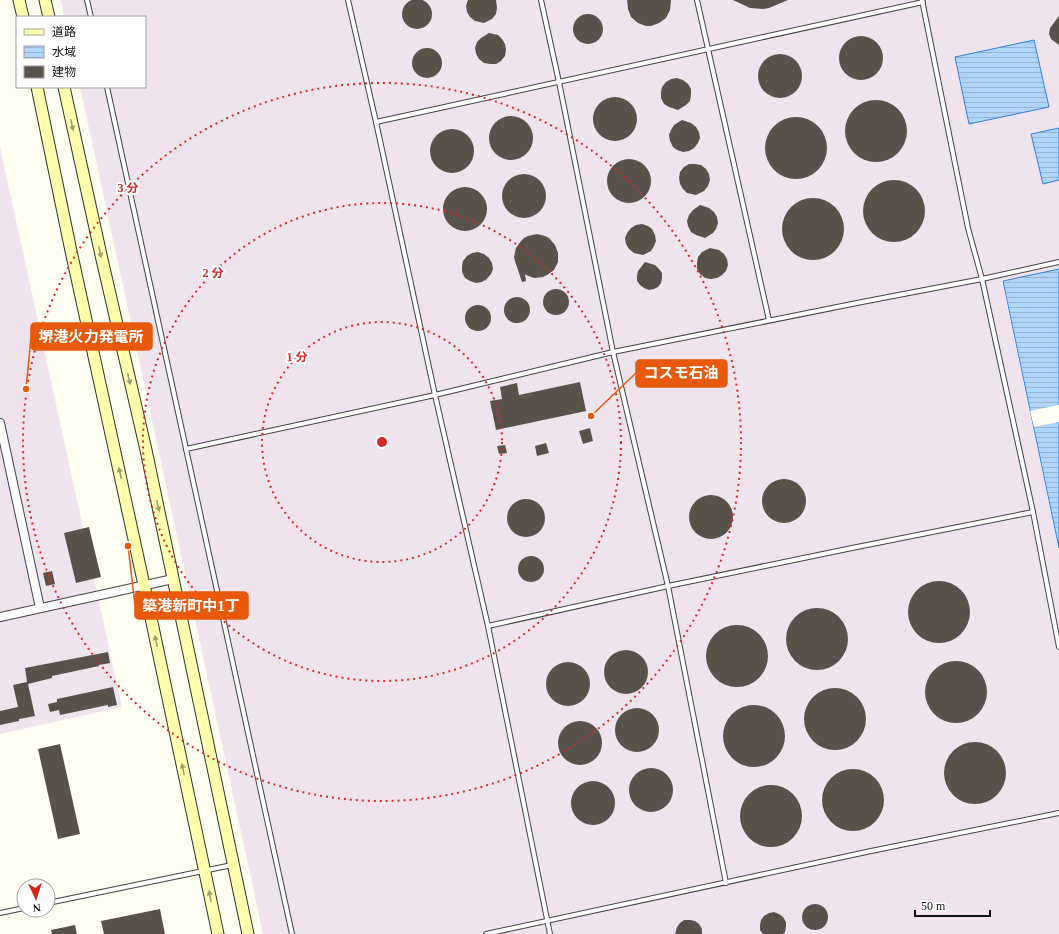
<svg xmlns="http://www.w3.org/2000/svg" width="1059" height="934" viewBox="0 0 1059 934" font-family="'Times New Roman','Noto Sans JP',serif">
<style>
.industrial{fill:#efe3ee}
.water{fill:url(#water-rules);stroke:#3081da}
.pier{fill:#fffef2}
.building{fill:#59524a}
.lines{fill:none;stroke-linecap:round;stroke-linejoin:round}
.lane-casing{stroke:#424242;stroke-width:6}
.street-casing{stroke:#424242;stroke-width:10}
.secondary-casing{stroke:#313131;stroke-width:13}
.lane{stroke:#fff;stroke-width:4}
.street{stroke:#fff;stroke-width:8}
.secondary{stroke:#feffad;stroke-width:11}
.oneway{fill:#9e9f6e}
.ring{fill:none;stroke:#d62828;stroke-width:2;stroke-dasharray:2 4}
.centre{fill:#d62828;stroke:#fff;stroke-width:2}
.ring-label{font-size:12px;text-anchor:middle;font-weight:bold;fill:#d62828;stroke:#fff;stroke-width:4;stroke-linejoin:round;paint-order:stroke}
.leader{fill:none;stroke:#e8590c;stroke-width:1.5}
.callout-dot{fill:#e8590c;stroke:#fff;stroke-width:1.5}
.callout{fill:#e8590c;stroke:#e8590c;stroke-width:1.5}
.callout-label{font-size:15px;text-anchor:middle;font-weight:bold;fill:#fff}
</style>
<defs>
<pattern id="water-rules" width="6" height="5" patternUnits="userSpaceOnUse"><rect width="6" height="5" fill="#b1d6fc"/><path d="M0 2.5h6" fill="none" stroke="#97b6d7"/></pattern>
</defs>
<rect width="100%" height="100%" fill="#fffef2"/>
<g class="industrial">
<path d="M 61,0 L 1059,0 L 1059,269 L 1002,281 L 1059,552 L 1059,934 L 263,934 L 80,87 L 145,87 L 145,17 L 64,17 Z"/>
<path d="M 0,147 L 122,707 L 0,734 Z"/>
</g>
<g class="water">
<path d="M 1034,40 L 1049,107 L 969,124 L 955,57 Z"/>
<path d="M 1059,128 L 1059,180 L 1043,184 L 1031,134 Z"/>
<path d="M 1059,269 L 1059,548 L 1003,281 Z"/>
</g>
<path class="pier" d="M 1059,405 L 1059,422 L 1034,427 L 1030,411 Z"/>
<g class="building">
<circle cx="417" cy="14" r="15"/>
<path d="M 468,0 L 496,0 L 497,8 L 496,14 L 492,19 L 484,23 L 475,21 L 470,17 L 467,12 L 466,6 Z"/>
<path d="M 627,0 L 671,0 L 670,10 L 666,18 L 659,23 L 651,26 L 646,26 L 638,23 L 631,17 L 628,9 Z"/>
<path d="M 733,0 L 788,0 L 769,8 L 763,9 L 750,8 Z"/>
<circle cx="588" cy="29" r="15"/>
<path d="M 1059,16 L 1059,45 L 1051,39 L 1049,34 L 1050,28 Z"/>
<path d="M 489,33 L 498,35 L 502,39 L 505,44 L 506,50 L 505,56 L 501,61 L 496,64 L 490,64 L 484,63 L 479,59 L 476,54 L 475,48 L 477,42 L 481,38 Z"/>
<circle cx="861" cy="58" r="22"/>
<circle cx="427" cy="63" r="15"/>
<circle cx="780" cy="76" r="22"/>
<path d="M 677,78 L 683,80 L 688,84 L 691,89 L 691,95 L 690,101 L 686,105 L 678,110 L 669,107 L 664,104 L 661,98 L 661,92 L 662,87 L 666,82 L 671,79 Z"/>
<circle cx="615" cy="119" r="22"/>
<circle cx="876" cy="131" r="31"/>
<circle cx="511" cy="138" r="22"/>
<circle cx="796" cy="148" r="31"/>
<path d="M 682,120 L 691,123 L 696,127 L 699,132 L 700,138 L 698,143 L 694,148 L 689,151 L 683,152 L 677,150 L 673,147 L 670,141 L 669,135 L 671,130 L 674,125 Z"/>
<circle cx="452" cy="151" r="22"/>
<circle cx="629" cy="181" r="22"/>
<path d="M 689,164 L 695,164 L 701,165 L 706,169 L 709,174 L 710,180 L 708,186 L 704,191 L 696,195 L 687,193 L 683,189 L 680,184 L 679,178 L 680,172 L 684,167 Z"/>
<circle cx="524" cy="196" r="22"/>
<circle cx="894" cy="211" r="31"/>
<circle cx="465" cy="209" r="22"/>
<circle cx="813" cy="229" r="31"/>
<path d="M 700,205 L 709,208 L 714,212 L 717,217 L 718,223 L 716,229 L 713,233 L 705,238 L 696,235 L 691,232 L 688,226 L 687,221 L 689,215 L 693,210 Z"/>
<path d="M 642,224 L 648,226 L 652,229 L 655,235 L 656,241 L 654,246 L 651,251 L 643,255 L 634,253 L 629,249 L 626,244 L 625,238 L 627,233 L 631,228 L 636,225 Z"/>
<path d="M 537,234 L 545,236 L 549,238 L 555,245 L 558,253 L 558,262 L 554,270 L 547,275 L 543,277 L 534,278 L 526,275 L 525,274 L 526,281 L 522,282 L 515,261 L 514,257 L 516,248 L 521,241 L 524,238 L 528,236 Z"/>
<path d="M 710,248 L 719,250 L 724,254 L 727,259 L 728,265 L 726,271 L 722,275 L 717,278 L 711,279 L 705,278 L 700,274 L 697,269 L 697,263 L 698,257 L 702,252 Z"/>
<path d="M 478,252 L 484,254 L 489,258 L 492,263 L 493,269 L 491,274 L 485,281 L 485,280 L 482,282 L 476,283 L 470,281 L 465,278 L 462,272 L 462,266 L 463,261 L 467,256 L 472,253 Z"/>
<path d="M 645,262 L 655,265 L 659,269 L 662,273 L 662,278 L 661,283 L 658,287 L 654,289 L 649,290 L 644,288 L 640,285 L 637,281 L 637,276 L 638,271 Z"/>
<circle cx="556" cy="302" r="13"/>
<circle cx="517" cy="310" r="13"/>
<circle cx="478" cy="318" r="13"/>
<path d="M 580,382 L 586,411 L 496,430 L 490,401 L 502,399 L 500,387 L 517,383 L 519,395 Z"/>
<path d="M 590,428 L 593,441 L 583,444 L 579,431 Z"/>
<path d="M 546,443 L 549,453 L 537,456 L 535,446 Z"/>
<path d="M 505,445 L 507,453 L 499,454 L 497,446 Z"/>
<circle cx="784" cy="501" r="22"/>
<circle cx="711" cy="517" r="22"/>
<circle cx="526" cy="518" r="19"/>
<path d="M 89,527 L 101,577 L 76,583 L 64,533 Z"/>
<circle cx="531" cy="569" r="13"/>
<path d="M 52,571 L 55,584 L 46,586 L 43,573 Z"/>
<circle cx="939" cy="612" r="31"/>
<circle cx="817" cy="639" r="31"/>
<circle cx="737" cy="656" r="31"/>
<circle cx="626" cy="672" r="22"/>
<path d="M 108,652 L 110,663 L 99,665 L 99,666 L 52,676 L 52,678 L 28,684 L 35,716 L 19,719 L 19,721 L 0,725 L 0,711 L 18,707 L 13,685 L 27,682 L 25,668 Z"/>
<circle cx="956" cy="692" r="31"/>
<circle cx="568" cy="684" r="22"/>
<path d="M 113,687 L 117,705 L 108,707 L 108,705 L 60,715 L 59,710 L 50,712 L 48,704 L 57,702 L 57,699 Z"/>
<circle cx="835" cy="719" r="31"/>
<circle cx="754" cy="736" r="31"/>
<circle cx="637" cy="730" r="22"/>
<circle cx="580" cy="743" r="22"/>
<circle cx="975" cy="773" r="31"/>
<path d="M 60,744 L 80,834 L 58,839 L 38,749 Z"/>
<circle cx="651" cy="790" r="22"/>
<circle cx="853" cy="800" r="31"/>
<circle cx="593" cy="803" r="22"/>
<circle cx="771" cy="816" r="31"/>
<circle cx="815" cy="917" r="13"/>
<path d="M 160,909 L 165,934 L 104,934 L 101,921 Z"/>
<path d="M 774,912 L 779,914 L 783,917 L 786,922 L 786,927 L 785,932 L 783,934 L 763,934 L 760,930 L 760,925 L 761,920 L 764,916 L 769,913 Z"/>
<path d="M 684,920 L 690,920 L 695,921 L 699,924 L 702,929 L 702,934 L 675,934 L 677,927 L 680,923 Z"/>
<path d="M 75,925 L 77,934 L 52,934 L 51,930 Z"/>
</g>
<g class="lines">
<defs>
<g id="lane">
<path d="M 87,0 L 91,17"/>
<path d="M 348,0 L 376,122 L 435,395 L 488,626 L 550,934"/>
<path d="M 541,0 L 559,82 L 613,352 L 668,586 L 726,883"/>
<path d="M 697,0 L 769,320"/>
<path d="M 922,0 L 968,228 L 982,279 L 1033,512 L 1059,647"/>
<path d="M 107,87 L 292,934"/>
<path d="M 376,122 L 923,2"/>
<path d="M 186,449 L 435,395 L 613,352 L 862,302 L 982,279 L 1059,262"/>
<path d="M 488,626 L 668,586 L 852,548 L 1033,512"/>
<path d="M 48,903 L 232,865"/>
<path d="M 0,913 L 24,908"/>
<path d="M 486,934 L 871,851 L 1059,813"/>
</g>
<g id="street">
<path d="M 0,423 L 40,608"/>
<path d="M 0,617 L 173,579"/>
</g>
<g id="secondary">
<path d="M 19,0 L 23,17"/>
<path d="M 45,0 L 49,17"/>
<path d="M 37,87 L 71,251 L 144,585 L 218,934"/>
<path d="M 64,87 L 101,255 L 146,450 L 248,934"/>
</g>
</defs>
<use href="#lane" class="lane-casing"/>
<use href="#street" class="street-casing"/>
<use href="#secondary" class="secondary-casing"/>
<use href="#lane" class="lane"/>
<use href="#street" class="street"/>
<use href="#secondary" class="secondary"/>
</g>
<defs><path id="oneway-solid" d="M-6-.8H1V-3.2L6.5 0L1 3.2V.8H-6Z"/></defs>
<g class="oneway">
<use href="#oneway-solid" transform="translate(72 125) rotate(78)"/>
<use href="#oneway-solid" transform="translate(100 252) rotate(77)"/>
<use href="#oneway-solid" transform="translate(129 379) rotate(77)"/>
<use href="#oneway-solid" transform="translate(120 473) rotate(-102)"/>
<use href="#oneway-solid" transform="translate(158 506) rotate(78)"/>
<use href="#oneway-solid" transform="translate(156 641) rotate(-102)"/>
<use href="#oneway-solid" transform="translate(183 769) rotate(-102)"/>
<use href="#oneway-solid" transform="translate(210 896) rotate(-102)"/>
</g>
<g class="ring">
<circle cx="382" cy="442" r="120"/>
<circle cx="382" cy="442" r="239"/>
<circle cx="382" cy="442" r="359"/>
</g>
<circle cx="382" cy="442" r="6" class="centre"/>
<g class="ring-label">
<text x="128" y="192">3 分</text>
<text x="213" y="277">2 分</text>
<text x="297" y="361">1 分</text>
</g>
<path class="leader" d="M26 389L31 337M591 416L636 373M128 546L135 605"/>
<g class="callout-dot">
<circle cx="26" cy="389" r="4"/>
<circle cx="591" cy="416" r="4"/>
<circle cx="128" cy="546" r="4"/>
</g>
<g class="callout">
<rect x="31" y="323" width="121" height="27" rx="4"/>
<rect x="636" y="360" width="91" height="27" rx="4"/>
<rect x="135" y="592" width="113" height="27" rx="4"/>
</g>
<g class="callout-label">
<text x="91" y="342">堺港火力発電所</text>
<text x="681" y="378">コスモ石油</text>
<text x="191" y="611">築港新町中1丁</text>
</g>
<rect x="16" y="16" width="130" height="72" fill="#ffffff" stroke="#9f9f9f"/>
<rect x="24" y="29" width="20" height="6" fill="#feffad" stroke="#9f9f9f"/>
<text x="52" y="36" font-size="12" fill="#0f0f0f">道路</text>
<rect x="24" y="46" width="20" height="12" fill="url(#water-rules)" stroke="#9f9f9f"/>
<text x="52" y="56" font-size="12" fill="#0f0f0f">水域</text>
<rect x="24" y="66" width="20" height="12" fill="#59524a" stroke="#9f9f9f"/>
<text x="52" y="76" font-size="12" fill="#0f0f0f">建物</text>
<g transform="translate(36 898) rotate(176)"><circle r="19" fill="#ffffff" stroke="#9f9f9f"/>
<path d="M0-3L7 15L0 10L-7 15Z" fill="#ce2719"/>
<text y="-6" font-size="11" font-weight="bold" text-anchor="middle" fill="#0f0f0f">N</text>
</g>
<path d="M915 910v6h75v-6" fill="none" stroke="#0f0f0f" stroke-width="2"/>
<text x="921" y="910" font-size="12" fill="#0f0f0f" stroke="#ffffff" stroke-width="3" paint-order="stroke">50 m</text>
</svg>
